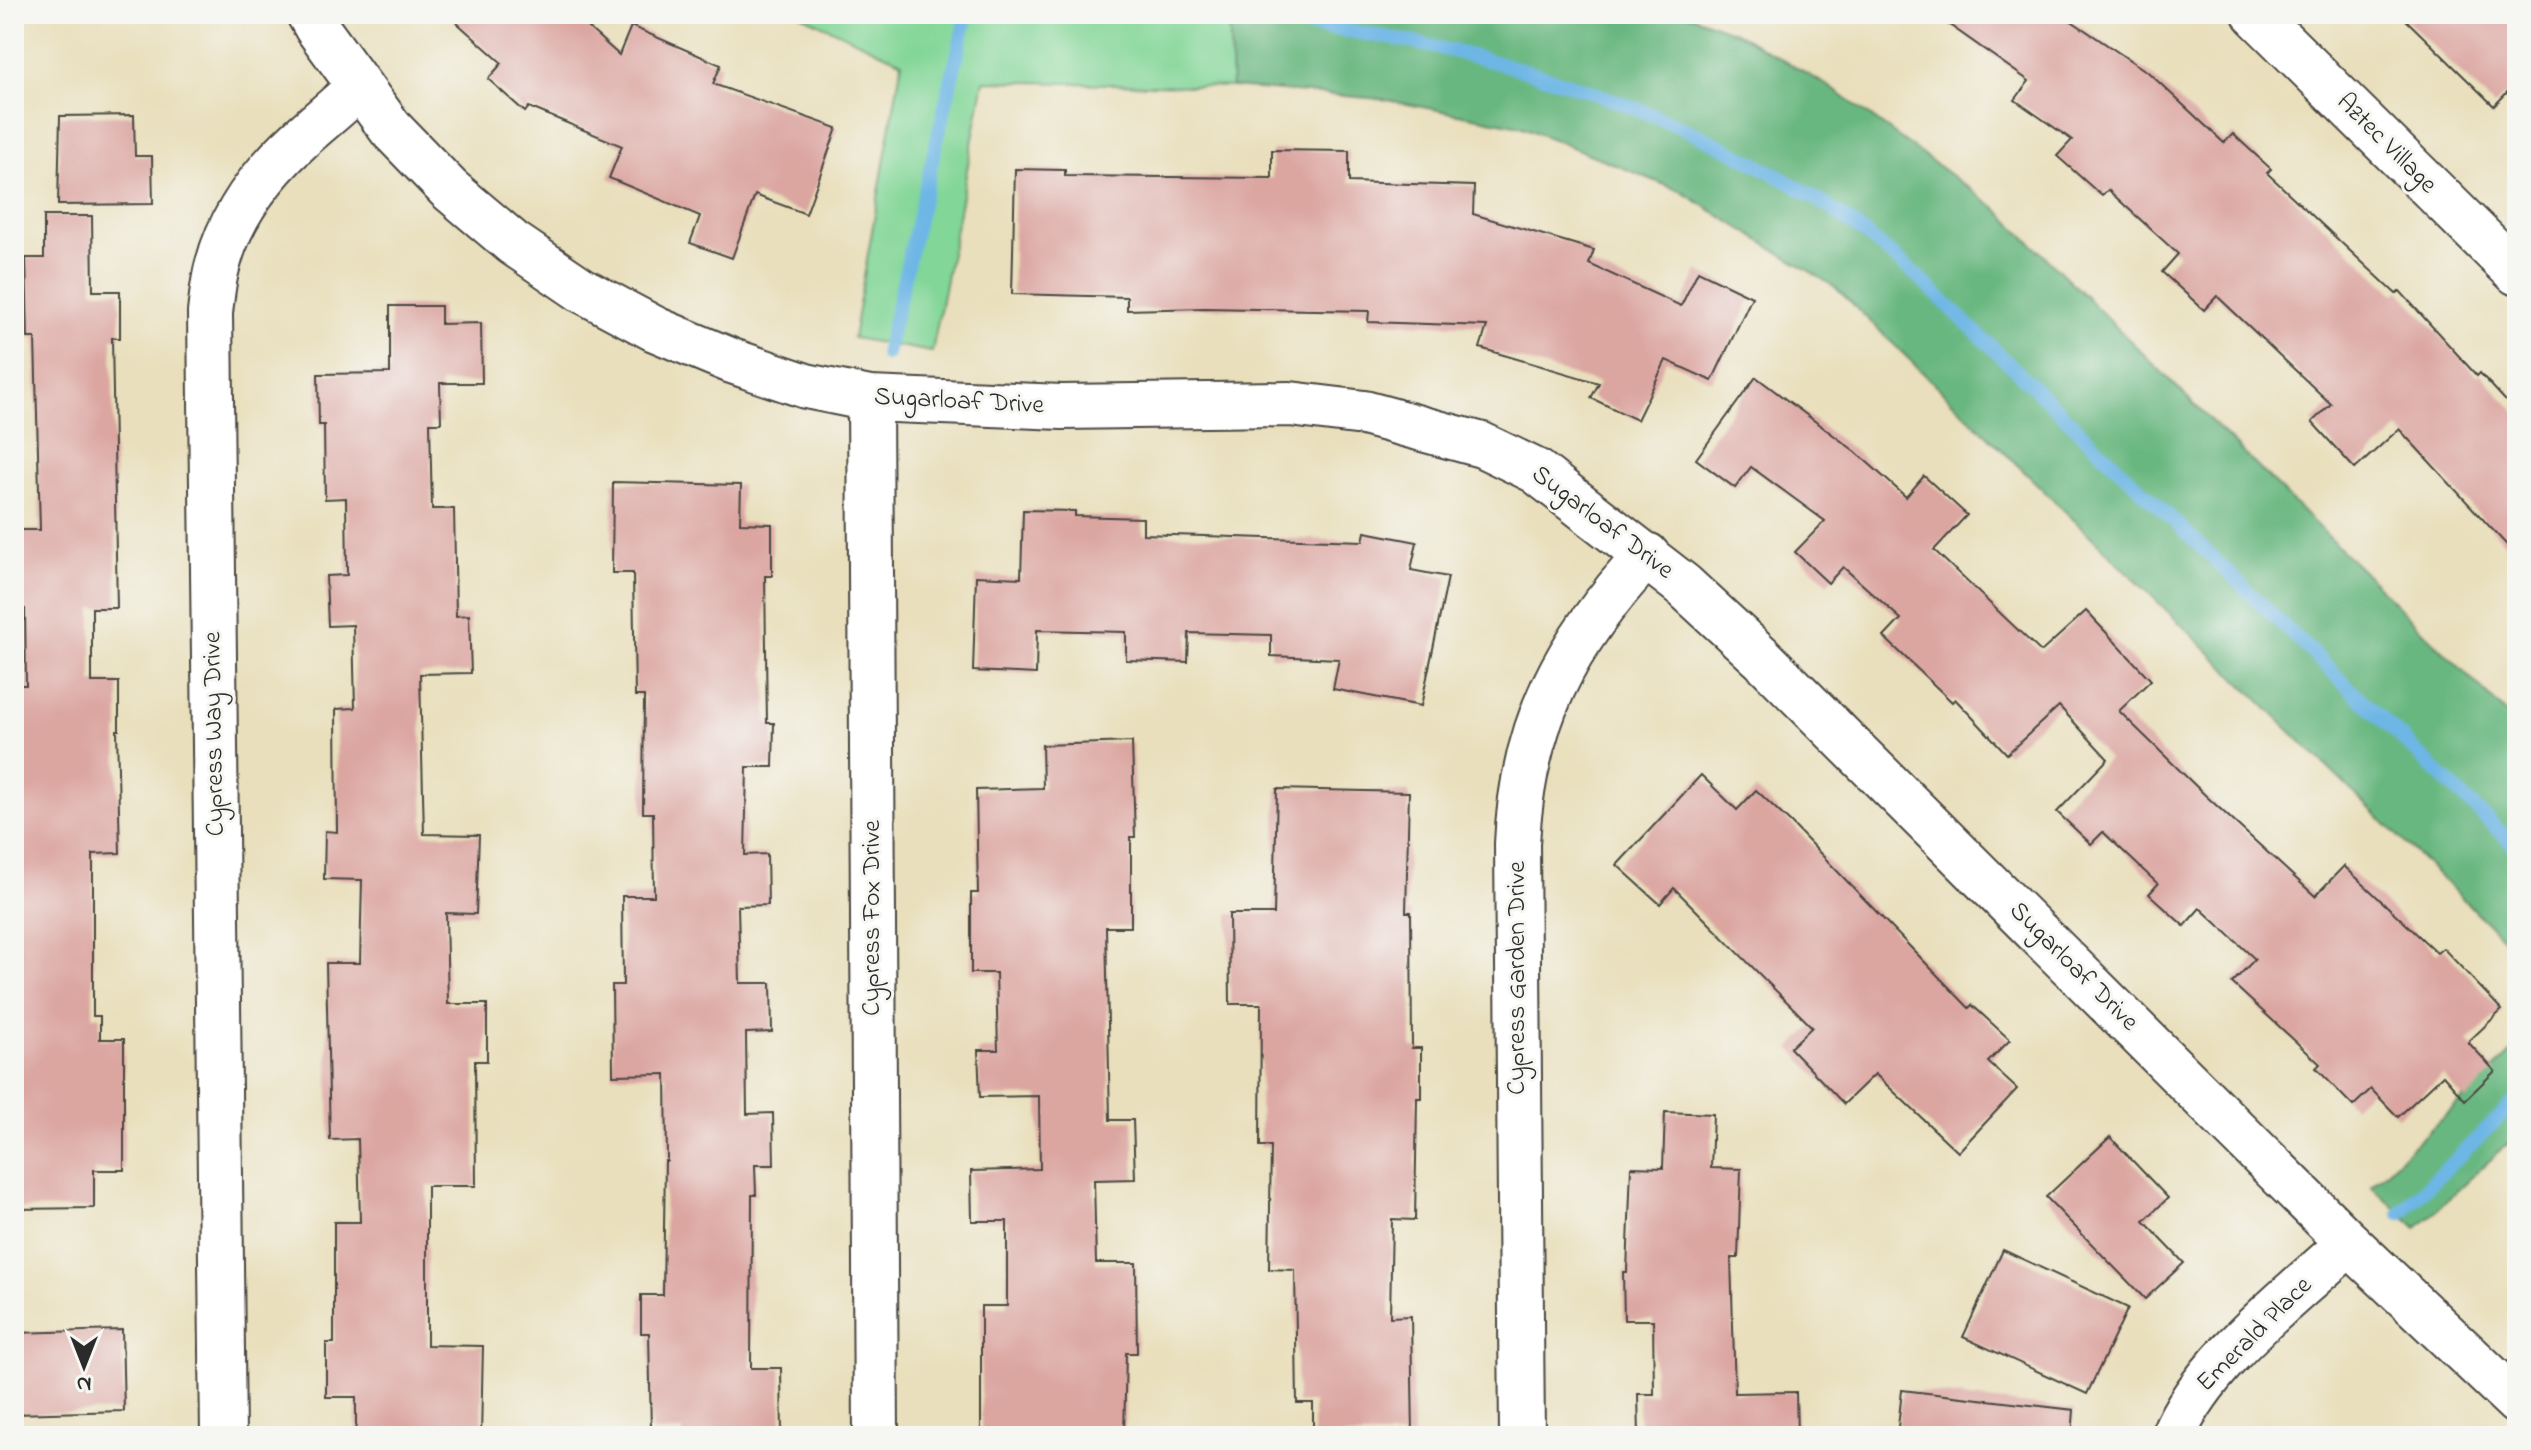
<svg xmlns="http://www.w3.org/2000/svg" width="2531" height="1450" viewBox="0 0 2531 1450" font-family="'Indie Flower',sans-serif">
<style>
.green{fill:#82d697;stroke:#568061;stroke-width:2}
.forest{fill:#69b780;stroke:#4a7156;stroke-width:2}
.lines{fill:none;stroke-linecap:round;stroke-linejoin:round}
.stream{stroke:#6db6e5;stroke-width:14}
.building{fill:#dba5a0}
.minor-casing{stroke:#484641;stroke-width:48}
.minor{stroke:#fff;stroke-width:44}
.labels{text-anchor:middle;dominant-baseline:central;stroke-width:6;stroke-linejoin:round;paint-order:stroke}
.street-label{font-size:26px;fill:#2b2b2b;stroke:#f6f6f2}
</style>
<rect width="100%" height="100%" fill="#f6f6f2"/>
<filter id="ink" filterUnits="userSpaceOnUse"><feTurbulence type="fractalNoise" baseFrequency=".0125" numOctaves="2"/><feDisplacementMap in="SourceGraphic" scale="16" xChannelSelector="R" yChannelSelector="G"/><feConvolveMatrix kernelMatrix="1 2 1 2 8 2 1 2 1" color-interpolation-filters="sRGB"/></filter>
<filter id="wash" filterUnits="userSpaceOnUse"><feTurbulence type="fractalNoise" baseFrequency=".006" numOctaves="4" result="noise"/><feDisplacementMap in="SourceGraphic" scale="32" xChannelSelector="R" yChannelSelector="G"/><feGaussianBlur stdDeviation="1.8" result="paint"/><feColorMatrix in="noise" values="0 0 0 0 0 0 0 0 0 0 0 0 0 0 0 0 0 1.4 0 .05"/><feComposite in="paint" operator="in"/></filter>
<g filter="url(#wash)">
<rect width="100%" height="100%" fill="#e9dfbc"/>
<path class="green" d="M 799,14 L 1229,14 L 1232,87 L 984,81 L 932,352 L 853,338 L 902,62 Z"/>
<g class="forest">
<path d="M 1229,14 L 1686,14 L 1735,32 L 1830,87 L 1996,208 L 2517,724 L 2517,952 L 1835,287 L 1680,191 L 1520,126 L 1381,99 L 1232,87 Z"/>
<path d="M 2517,1047 L 2517,1135 L 2417,1228 L 2371,1186 Z"/>
</g>
<g class="lines">
<g class="stream">
<path d="M 1208,14 C 1274,21 1341,28 1406,41 C 1545,69 1686,119 1807,193 C 1845,216 1879,245 1914,273 L 2517,848"/>
<path d="M 886,354 L 967,14"/>
<path d="M 2400,1213 L 2517,1100"/>
</g>
</g>
<g id="blocks">
<g class="building">
<path d="M 447,14 L 573,14 L 619,55 L 631,26 L 721,65 L 713,84 L 837,128 L 806,214 L 755,195 L 732,258 L 690,243 L 700,216 L 609,178 L 622,146 L 529,107 L 525,112 L 488,79 L 502,63 Z"/>
<path d="M 1934,14 L 2061,14 L 2149,73 L 2224,143 L 2233,134 L 2271,169 L 2267,173 L 2396,294 L 2400,291 L 2477,376 L 2480,373 L 2517,413 L 2517,556 L 2399,429 L 2355,469 L 2312,422 L 2331,404 L 2217,296 L 2204,310 L 2162,272 L 2178,254 L 2108,190 L 2102,196 L 2057,156 L 2072,140 L 2015,100 L 2029,81 Z"/>
<path d="M 2400,14 L 2517,14 L 2517,82 L 2494,106 Z"/>
<path d="M 134,115 L 135,156 L 152,156 L 153,204 L 58,205 L 60,116 Z"/>
<path d="M 1272,150 L 1349,151 L 1349,182 L 1474,186 L 1473,214 L 1594,250 L 1589,264 L 1681,306 L 1698,271 L 1752,297 L 1712,381 L 1666,360 L 1637,420 L 1591,398 L 1599,383 L 1480,348 L 1487,326 L 1368,322 L 1369,311 L 1205,308 L 1127,310 L 1127,297 L 1012,294 L 1015,169 L 1065,170 L 1065,176 L 1272,178 Z"/>
<path d="M 44,216 L 92,216 L 93,291 L 120,291 L 120,338 L 112,338 L 117,608 L 92,608 L 92,682 L 119,682 L 119,730 L 117,730 L 120,853 L 93,854 L 93,1016 L 100,1016 L 100,1039 L 124,1039 L 124,1170 L 94,1170 L 94,1208 L 14,1209 L 14,685 L 26,685 L 25,609 L 14,609 L 14,530 L 40,530 L 35,338 L 28,338 L 26,258 L 44,258 Z"/>
<path d="M 390,306 L 441,306 L 441,324 L 481,323 L 482,383 L 440,383 L 441,423 L 430,423 L 432,509 L 454,509 L 456,616 L 469,615 L 471,673 L 420,674 L 424,834 L 479,835 L 476,914 L 446,913 L 448,1004 L 487,1004 L 487,1061 L 475,1061 L 476,1186 L 427,1186 L 427,1345 L 483,1346 L 481,1436 L 356,1436 L 356,1397 L 326,1397 L 326,1343 L 334,1343 L 334,1222 L 360,1222 L 358,1139 L 330,1140 L 326,963 L 360,963 L 362,880 L 324,879 L 325,831 L 337,832 L 336,709 L 355,708 L 353,625 L 328,626 L 326,576 L 347,575 L 346,498 L 325,499 L 324,425 L 319,425 L 318,374 L 390,373 Z"/>
<path d="M 1756,377 L 1856,452 L 1906,497 L 1924,476 L 1967,515 L 1934,550 L 2041,652 L 2086,611 L 2151,680 L 2119,711 L 2205,795 L 2315,896 L 2344,866 L 2437,953 L 2443,948 L 2502,1010 L 2468,1042 L 2495,1071 L 2465,1100 L 2443,1075 L 2398,1117 L 2371,1089 L 2353,1106 L 2316,1068 L 2320,1064 L 2232,983 L 2255,959 L 2200,908 L 2184,926 L 2149,894 L 2158,884 L 2103,832 L 2091,844 L 2057,812 L 2108,759 L 2059,706 L 2007,754 L 1955,699 L 1952,702 L 1884,637 L 1901,619 L 1843,567 L 1828,583 L 1795,552 L 1825,521 L 1751,467 L 1735,488 L 1696,459 Z"/>
<path d="M 613,482 L 741,485 L 740,523 L 772,524 L 772,576 L 765,576 L 767,723 L 774,723 L 773,767 L 747,767 L 745,855 L 767,854 L 768,905 L 738,906 L 740,983 L 771,983 L 772,1032 L 746,1033 L 747,1114 L 773,1113 L 774,1165 L 755,1165 L 756,1195 L 752,1195 L 751,1368 L 781,1368 L 782,1436 L 683,1436 L 683,1431 L 651,1432 L 649,1333 L 641,1333 L 641,1295 L 663,1295 L 665,1161 L 667,1161 L 666,1074 L 613,1075 L 612,985 L 623,985 L 622,896 L 654,896 L 653,813 L 643,813 L 644,696 L 635,696 L 633,573 L 612,573 Z"/>
<path d="M 1023,510 L 1075,511 L 1075,516 L 1143,518 L 1143,534 L 1363,541 L 1365,532 L 1417,542 L 1411,570 L 1448,577 L 1421,706 L 1333,689 L 1339,659 L 1271,656 L 1271,635 L 1189,633 L 1188,662 L 1126,660 L 1126,632 L 1037,630 L 1036,674 L 973,671 L 976,576 L 1021,578 Z"/>
<path d="M 1132,742 L 1135,837 L 1131,837 L 1131,927 L 1106,927 L 1110,1120 L 1133,1120 L 1135,1179 L 1094,1180 L 1096,1263 L 1136,1263 L 1137,1353 L 1126,1353 L 1124,1436 L 981,1436 L 981,1306 L 1007,1306 L 1007,1221 L 972,1221 L 971,1171 L 1040,1169 L 1039,1096 L 980,1097 L 978,1050 L 998,1050 L 996,973 L 971,973 L 971,893 L 978,893 L 976,790 L 1043,788 L 1042,745 Z"/>
<path d="M 1701,775 L 1737,810 L 1756,790 L 1791,823 L 1969,1008 L 1972,1005 L 2010,1040 L 1988,1062 L 2017,1089 L 1958,1152 L 1875,1074 L 1844,1104 L 1790,1048 L 1812,1027 L 1674,888 L 1660,904 L 1617,865 Z"/>
<path d="M 1277,789 L 1409,792 L 1406,912 L 1411,912 L 1412,1048 L 1421,1048 L 1421,1098 L 1417,1098 L 1415,1220 L 1392,1219 L 1390,1317 L 1411,1316 L 1413,1436 L 1313,1436 L 1313,1403 L 1297,1403 L 1295,1270 L 1269,1269 L 1271,1146 L 1260,1146 L 1261,1004 L 1230,1004 L 1229,914 L 1274,914 Z"/>
<path d="M 1665,1112 L 1713,1114 L 1711,1168 L 1741,1169 L 1738,1258 L 1731,1258 L 1735,1393 L 1796,1392 L 1797,1436 L 1639,1436 L 1638,1394 L 1654,1394 L 1653,1320 L 1624,1320 L 1623,1272 L 1627,1272 L 1631,1167 L 1663,1168 Z"/>
<path d="M 2110,1137 L 2168,1198 L 2144,1221 L 2184,1263 L 2145,1299 L 2046,1197 Z"/>
<path d="M 2003,1250 L 2128,1308 L 2087,1394 L 1963,1337 Z"/>
<path d="M 122,1330 L 124,1411 L 14,1414 L 14,1333 Z"/>
<path d="M 1902,1390 L 2074,1410 L 2072,1436 L 1897,1436 Z"/>
</g>
</g>
</g>
<g filter="url(#ink)">
<use href="#blocks" fill-opacity="0" stroke="#484641" stroke-width="2"/>
<g class="lines">
<defs>
<g id="minor">
<path d="M 309,14 L 317,28 L 391,129 L 449,189 L 513,243 L 582,290 L 655,329 L 732,361 L 806,386 L 870,399 L 1062,407 L 1290,404 L 1364,413 L 1482,445 L 1536,471 L 1683,585 L 1761,657 L 2349,1243 L 2517,1402"/>
<path d="M 2255,14 L 2517,273"/>
<path d="M 870,399 L 876,1436"/>
<path d="M 223,1436 L 210,313 C 212,297 213,280 218,264 C 231,214 262,174 299,140 C 319,121 340,106 359,86"/>
<path d="M 1522,1436 L 1517,844 C 1522,724 1566,642 1647,555"/>
<path d="M 2173,1436 C 2203,1362 2291,1297 2349,1243"/>
</g>
</defs>
<use href="#minor" class="minor-casing"/>
<use href="#minor" class="minor"/>
</g>
</g>
<g class="labels">
<g class="street-label">
<text transform="translate(2386 144) rotate(45)">Aztec Village</text>
<text transform="translate(959 402) rotate(3)">Sugarloaf Drive</text>
<text transform="translate(1602 523) rotate(37)">Sugarloaf Drive</text>
<text transform="translate(215 734) rotate(-91)">Cypress Way Drive</text>
<text transform="translate(873 918) rotate(-90)">Cypress Fox Drive</text>
<text transform="translate(2073 967) rotate(45)">Sugarloaf Drive</text>
<text transform="translate(1518 978) rotate(-90)">Cypress Garden Drive</text>
<text transform="translate(2255 1335) rotate(-45)">Emerald Place</text>
</g>
</g>
<rect width="2531" height="1450" fill="none" stroke="#f6f6f2" stroke-width="48"/>
<g transform="translate(84 1366) rotate(180)" stroke="#f6f6f2" stroke-width="6" paint-order="stroke">
<path d="M0-6L14 30L0 20L-14 30Z" fill="#2b2b2b"/>
<text y="-12" font-size="22" font-weight="bold" text-anchor="middle" fill="#2b2b2b">N</text>
</g>
</svg>
